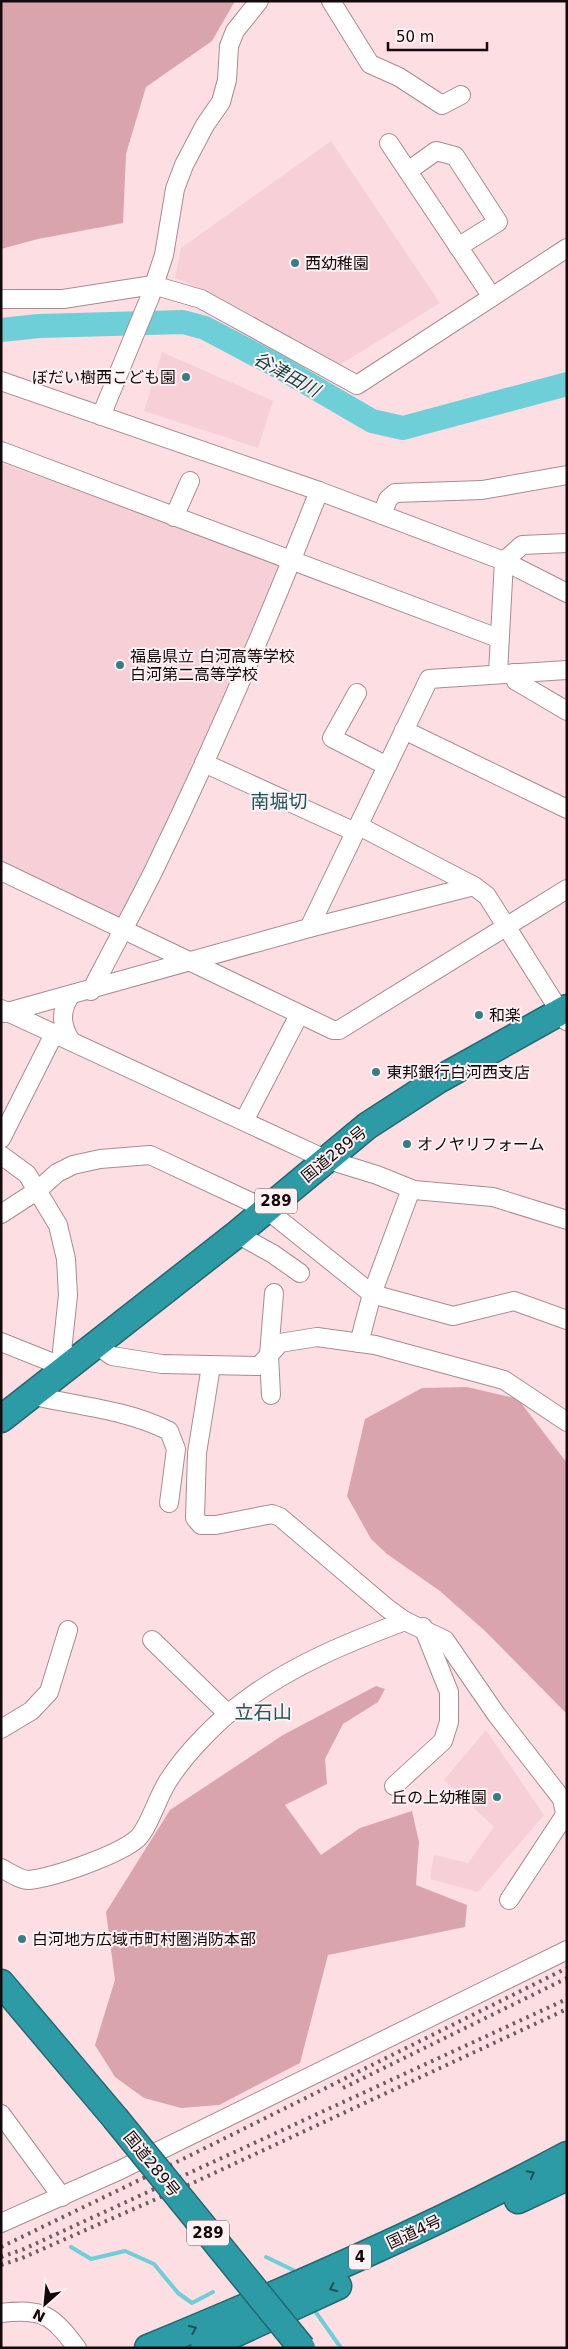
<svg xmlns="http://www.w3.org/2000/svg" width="568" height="2349" viewBox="0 0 568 2349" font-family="'DejaVu Sans','Noto Sans JP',sans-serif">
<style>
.built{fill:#f7d0d7}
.green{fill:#daa4ad}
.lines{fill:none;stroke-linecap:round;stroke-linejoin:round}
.stream{stroke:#6ecfd8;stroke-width:4}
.river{stroke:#6ecfd8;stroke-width:24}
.minor-casing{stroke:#a88b90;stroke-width:20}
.highway-casing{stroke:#24686f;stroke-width:29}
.minor{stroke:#fff;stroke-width:18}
.highway{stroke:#2d9ba5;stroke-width:26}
.rail{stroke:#6d5b5e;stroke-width:4;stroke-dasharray:2.5 5;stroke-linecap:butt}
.highway-bridge-casing{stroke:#24686f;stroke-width:29;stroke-linecap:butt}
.highway-bridge{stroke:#2d9ba5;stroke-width:26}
.oneway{stroke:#205258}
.poi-dot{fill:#367e85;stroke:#fef1f3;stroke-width:2}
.labels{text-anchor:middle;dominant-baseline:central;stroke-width:4;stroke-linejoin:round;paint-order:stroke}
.shield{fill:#fef1f3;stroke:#5a4f51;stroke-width:1}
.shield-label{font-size:15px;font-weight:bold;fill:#140a0c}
.poi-label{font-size:16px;fill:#140a0c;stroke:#fef1f3;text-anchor:start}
.street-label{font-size:16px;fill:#140a0c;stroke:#fef1f3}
.water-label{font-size:18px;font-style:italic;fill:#164347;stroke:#fef1f3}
.quarter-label{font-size:19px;fill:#1b565c;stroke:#fef1f3}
</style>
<rect width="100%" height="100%" fill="#fddee3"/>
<g class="built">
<path d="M 331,141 L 440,303 L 338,366 L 211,293 L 175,278 L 181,248 Z"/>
<path d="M 162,352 L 273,401 L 258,448 L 144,411 Z"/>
<path d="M 1,463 L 282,564 L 196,766 L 120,926 L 1,863 Z"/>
<path d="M 486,1730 L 544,1815 L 478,1892 L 430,1879 L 434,1855 L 468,1863 L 494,1827 L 444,1780 Z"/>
</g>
<g class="green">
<path d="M 1,1 L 235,1 L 212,41 L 146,87 L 126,154 L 123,223 L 38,239 L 1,249 Z"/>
<path d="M 467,1387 L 518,1399 L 567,1463 L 567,1714 L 485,1631 L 440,1591 L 387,1554 L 371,1539 L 347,1496 L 365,1419 L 422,1388 Z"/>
<path d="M 376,1686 L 385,1689 L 378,1702 L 343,1724 L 325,1759 L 327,1784 L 285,1805 L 321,1855 L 360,1828 L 412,1811 L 419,1842 L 416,1885 L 467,1905 L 465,1927 L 328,1955 L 300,2063 L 219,2105 L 181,2108 L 144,2098 L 115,2077 L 95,2045 L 115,1980 L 106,1912 L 170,1810 L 283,1735 Z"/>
</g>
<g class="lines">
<g class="stream">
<path d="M 71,2247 L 91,2259 L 125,2251 L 154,2264 L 178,2293 L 192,2303 L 213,2292"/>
<path d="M 266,2257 L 293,2270"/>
<path d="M 315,2311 L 341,2348"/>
</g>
<path class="river" d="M 1,330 L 39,326 L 183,322 L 205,328 L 281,368 L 372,421 L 403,428 L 567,384"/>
<defs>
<g id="minor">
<path d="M 331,1 L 370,64 L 399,77 L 442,105 L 461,95"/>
<path d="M 389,143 L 492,297"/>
<path d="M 408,171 L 436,151 L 455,156 L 498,222 L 458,247"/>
<path d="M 1,299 L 63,299 L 153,285 L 201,299 L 357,385 L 567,248"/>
<path d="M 1,381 L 319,491 L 504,561 L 567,593"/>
<path d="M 101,416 L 150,297 L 164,255 L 175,189 L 184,165 L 205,125 L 221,102 L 227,80 L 229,46 L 235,31 L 259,1"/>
<path d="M 1,451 L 498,638"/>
<path d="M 382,515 L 388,499 L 395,493 L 482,490 L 567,475"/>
<path d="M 174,517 L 190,481"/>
<path d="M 498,673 L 504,561 L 522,545 L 567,543"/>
<path d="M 514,673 L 516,681 L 567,711"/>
<path d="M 357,693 L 332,738 L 387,766"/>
<path d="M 404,730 L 567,809"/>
<path d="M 204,763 L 355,832"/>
<path d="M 359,826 L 474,886 L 487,896 L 566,1021"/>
<path d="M 1,871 L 333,1030 L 339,1030 L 567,889"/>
<path d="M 309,928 L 429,679 L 567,670"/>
<path d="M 91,991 C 112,950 134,910 154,870 C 214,746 269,619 319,491"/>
<path d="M 70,996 C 60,1012 61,1025 71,1041"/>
<path d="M 1,1009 L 325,1159 L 377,1175 L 414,1190 L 493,1197 L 567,1220"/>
<path d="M 4,1013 L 309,928 L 474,886"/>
<path d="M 244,1121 L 299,1015"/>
<path d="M 1,1139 L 54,1034"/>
<path d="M 1,1155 L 27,1174 L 58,1225 L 66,1259 L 68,1295 L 62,1351 L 76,1359"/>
<path d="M 1,1214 L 38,1190 L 57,1173 L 73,1165 L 100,1159 L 150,1155 L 266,1209 L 372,1294 L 453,1316 L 514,1301 L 567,1320"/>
<path d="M 237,1234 L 273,1254 L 300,1273"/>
<path d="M 1,1342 L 66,1368"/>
<path d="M 359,1343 L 372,1294 L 411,1189"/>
<path d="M 95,1344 L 112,1356 L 162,1364 L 259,1366 L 280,1343 L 317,1337 L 375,1345 L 504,1380 L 567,1422"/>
<path d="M 211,1366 L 197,1453 L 195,1518 L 201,1525 L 216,1525 L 272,1514 L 280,1517 L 387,1608 L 405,1621 L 445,1640 L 496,1714 L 562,1799 L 567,1822"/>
<path d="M 30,1395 C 76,1406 126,1409 169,1431 L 176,1449 L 169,1503"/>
<path d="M 271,1395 L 269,1355 L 274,1293"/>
<path d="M 152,1640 L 228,1714"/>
<path d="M 1,1729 L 31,1711 L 49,1692 L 68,1630"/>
<path d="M 394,1786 L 443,1741 L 449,1722 L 449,1692 L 423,1627"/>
<path d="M 1,1868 C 9,1872 20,1880 29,1880 C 55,1877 119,1855 138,1838 C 149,1827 158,1796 168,1781 C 185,1754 217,1721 243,1702 C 292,1665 349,1642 405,1621"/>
<path d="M 509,1900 L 565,1815"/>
<path d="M 1,2114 L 62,2197"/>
<path d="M 1,2223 L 120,2170 L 567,1950"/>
<path d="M 1,2313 C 43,2308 52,2315 77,2348"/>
</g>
<g id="highway">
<path d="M 1,1419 L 237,1234 L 367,1126 L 438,1080 L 567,1008"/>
<path d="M 1,1983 L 115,2118"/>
<path d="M 518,2200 L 567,2177"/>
<path d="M 148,2348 C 290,2289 431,2228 567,2155"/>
<path d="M 204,2348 L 338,2286"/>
</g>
</defs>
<use href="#minor" class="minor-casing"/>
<use href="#highway" class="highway-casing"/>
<use href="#minor" class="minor"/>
<use href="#highway" class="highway"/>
<g class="rail">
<path d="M 343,2088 L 567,1978"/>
<path d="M 1,2247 L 187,2157 L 567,1968"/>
<path d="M 1,2257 L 24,2249 L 567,1999"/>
<path d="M 1,2265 L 22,2258 L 195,2182 L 567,2009"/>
</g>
<defs>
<path id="highway-bridge" d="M 115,2118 L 302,2348"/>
</defs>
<use href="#highway-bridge" class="highway-bridge-casing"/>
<use href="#highway-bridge" class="highway-bridge"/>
</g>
<defs><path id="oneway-chevron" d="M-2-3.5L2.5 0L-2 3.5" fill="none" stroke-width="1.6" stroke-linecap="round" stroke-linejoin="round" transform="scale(1.25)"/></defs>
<g class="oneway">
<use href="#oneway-chevron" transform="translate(531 2174) rotate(-28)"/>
<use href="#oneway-chevron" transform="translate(333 2288) rotate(155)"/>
<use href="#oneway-chevron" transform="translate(193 2329) rotate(-23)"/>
</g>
<g class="poi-dot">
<circle cx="295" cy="263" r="5"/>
<circle cx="186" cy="377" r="5"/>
<circle cx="120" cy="665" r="5"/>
<circle cx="479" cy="1015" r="5"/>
<circle cx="376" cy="1072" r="5"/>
<circle cx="407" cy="1144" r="5"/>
<circle cx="497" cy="1797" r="5"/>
<circle cx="22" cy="1939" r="5"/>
</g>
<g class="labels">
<g class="shield">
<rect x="255" y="1188.5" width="42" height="25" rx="4"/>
<rect x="187" y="2220.5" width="42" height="25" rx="4"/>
<rect x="349" y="2244.5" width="22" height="25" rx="4"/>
</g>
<g class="shield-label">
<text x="276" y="1201">289</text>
<text x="208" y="2233">289</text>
<text x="360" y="2257">4</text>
</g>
<g class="poi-label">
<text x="305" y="263">西幼稚園</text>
<text x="176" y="377" text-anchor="end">ぼだい樹西こども園</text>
<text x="130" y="656">福島県立 白河高等学校<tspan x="130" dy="18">白河第二高等学校</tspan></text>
<text x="489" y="1015">和楽</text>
<text x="386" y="1072">東邦銀行白河西支店</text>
<text x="417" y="1144">オノヤリフォーム</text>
<text x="487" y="1797" text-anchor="end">丘の上幼稚園</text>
<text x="32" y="1939">白河地方広域市町村圏消防本部</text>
</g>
<g class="street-label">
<text transform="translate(334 1154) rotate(-39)">国道289号</text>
<text transform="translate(152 2164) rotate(51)">国道289号</text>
<text transform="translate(414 2232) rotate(-25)">国道4号</text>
</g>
<g class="water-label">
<text transform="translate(287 374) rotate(29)">谷津田川</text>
</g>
<g class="quarter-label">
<text x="279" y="801">南堀切</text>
<text x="263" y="1712">立石山</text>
</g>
</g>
<rect width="568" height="2349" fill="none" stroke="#140a0c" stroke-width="5"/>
<g transform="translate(45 2304) rotate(207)" stroke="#fef1f3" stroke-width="4" paint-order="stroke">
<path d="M0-4L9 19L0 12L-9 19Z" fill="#140a0c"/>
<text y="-8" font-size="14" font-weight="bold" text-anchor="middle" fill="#140a0c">N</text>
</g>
<path d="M388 42v8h99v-8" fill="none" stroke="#140a0c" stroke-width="2.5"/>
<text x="396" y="42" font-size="15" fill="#140a0c" stroke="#fef1f3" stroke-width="4" paint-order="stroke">50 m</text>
</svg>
